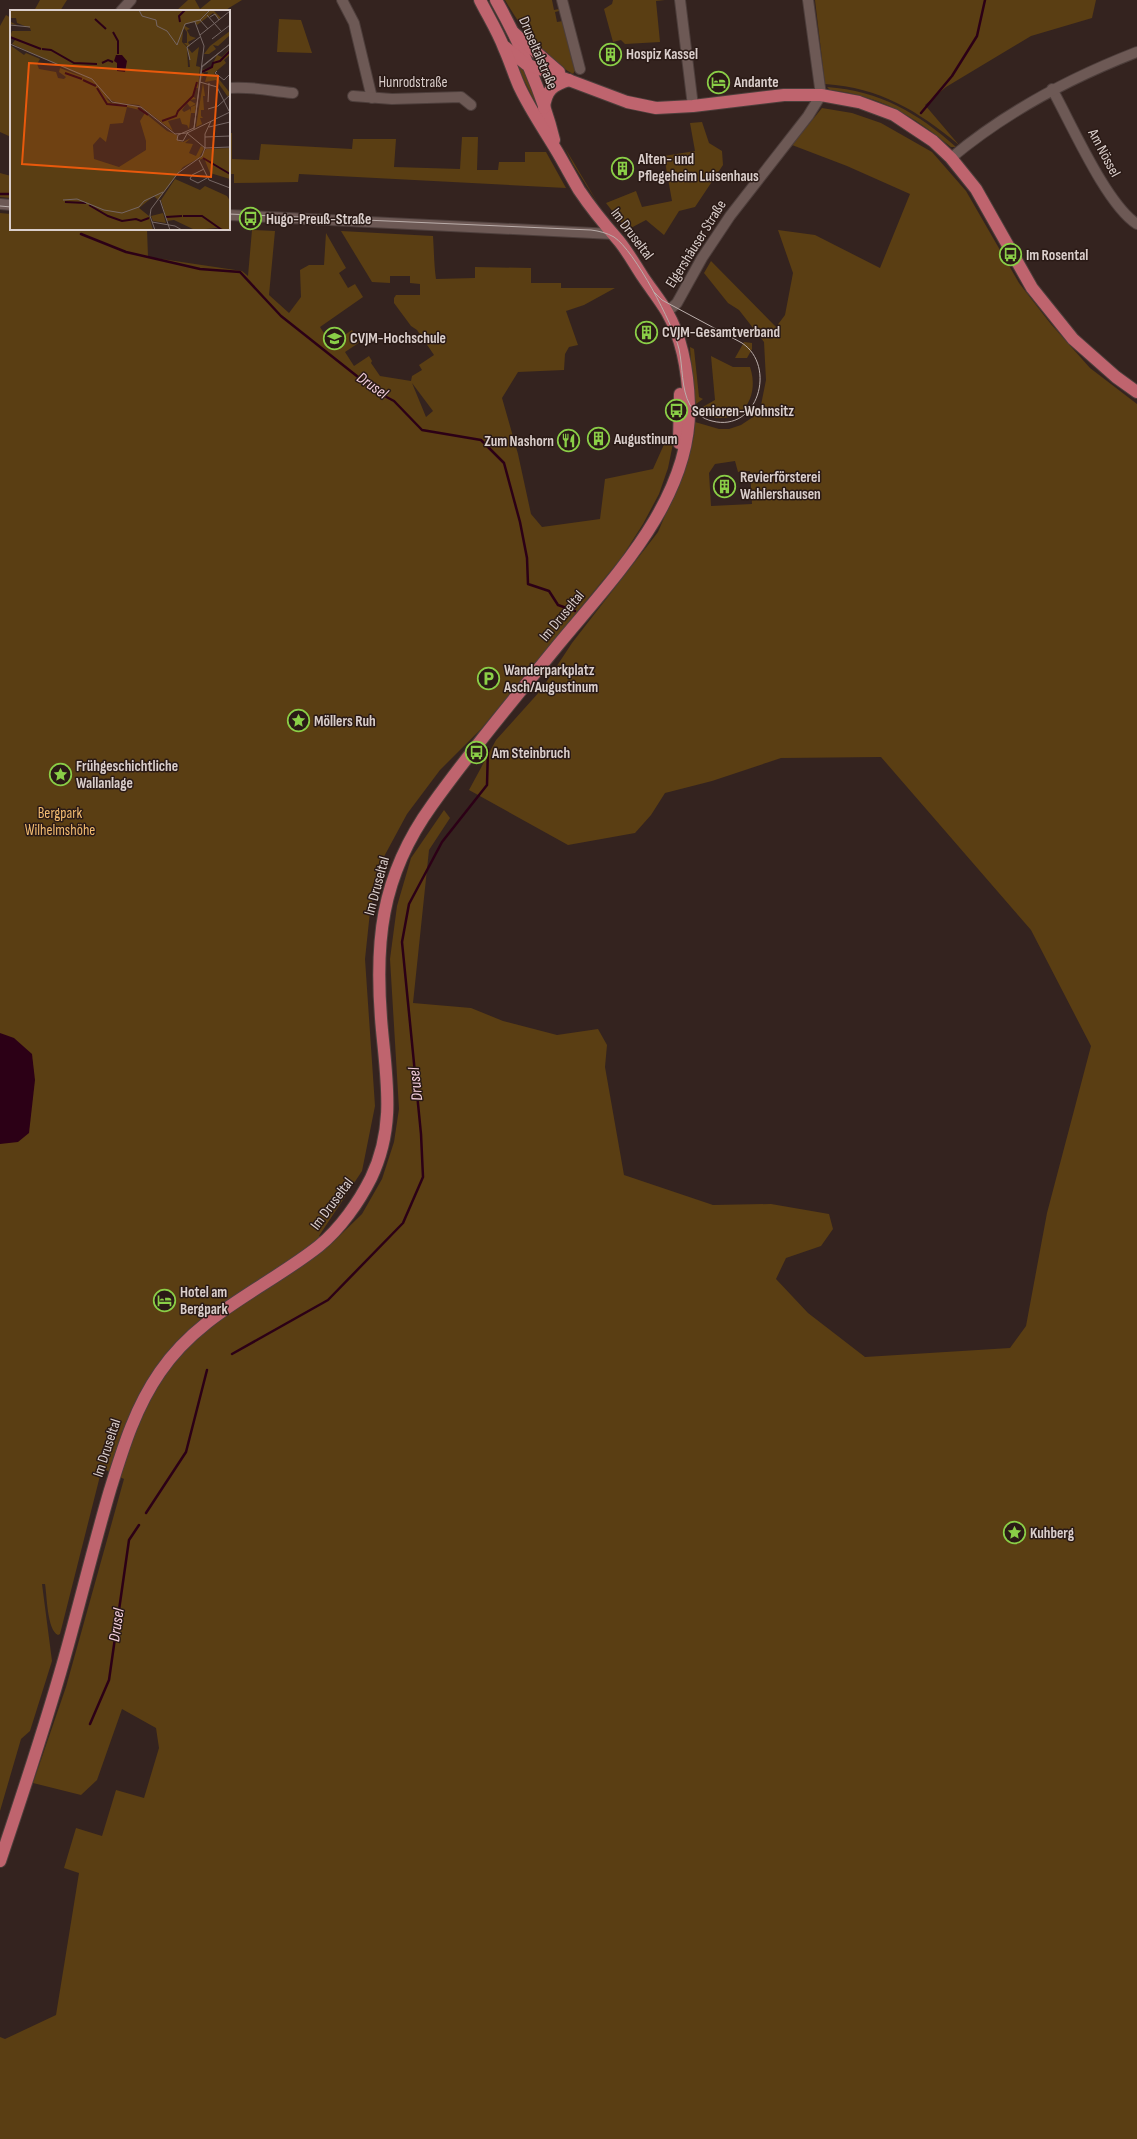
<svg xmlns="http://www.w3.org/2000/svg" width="1137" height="2139" viewBox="0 0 1137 2139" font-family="'Sofia Sans Condensed',sans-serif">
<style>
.green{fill:#5a3e13;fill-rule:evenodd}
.water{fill:#2c0016}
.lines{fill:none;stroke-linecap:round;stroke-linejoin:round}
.stream{stroke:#2c0016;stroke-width:2.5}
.minor-casing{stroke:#4d3e3b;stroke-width:12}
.major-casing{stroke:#4d3e3b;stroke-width:14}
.minor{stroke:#6d5955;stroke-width:10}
.major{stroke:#bf646e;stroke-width:12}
.tram{stroke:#bbaeab;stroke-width:1}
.labels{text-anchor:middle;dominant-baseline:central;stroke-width:3;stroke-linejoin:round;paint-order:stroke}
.street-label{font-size:15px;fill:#dacecb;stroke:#2a1a16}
.poi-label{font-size:15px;font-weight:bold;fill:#dacecb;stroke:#2a1a16;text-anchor:start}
.park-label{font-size:15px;fill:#f2bb71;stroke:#2a1a16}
.water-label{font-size:16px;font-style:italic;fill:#f4cfdc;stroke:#2a1a16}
.inset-river{fill:none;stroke:#2c0016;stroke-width:2}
.inset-road{fill:none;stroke:#766764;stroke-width:1}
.view{fill:#e8590c;fill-opacity:0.15;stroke:#e8590c;stroke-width:2}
.inset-edge{fill:none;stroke:#dacecb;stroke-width:2}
</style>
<rect width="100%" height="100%" fill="#34231f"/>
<g class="green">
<path d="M 40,0 L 67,0 L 60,11 L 34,11 Z"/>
<path d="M 188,0 L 195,0 L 200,9 L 211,0 L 242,0 L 224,11 L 176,11 Z"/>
<path d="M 505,0 L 552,0 L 554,10 L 559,9 L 559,11 L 555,12 L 557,22 L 563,21 L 576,69 L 573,74 C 542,56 523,31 505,0 Z"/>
<path d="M 613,0 L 665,0 L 656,1 L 660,42 L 625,44 L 621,40 L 613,42 L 604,9 L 612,4 Z"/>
<path d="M 815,0 L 1096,0 L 1092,18 L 1031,36 L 946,87 L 925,105 L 959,145 C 917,110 880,88 825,84 Z"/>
<path d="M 6,15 L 11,18 L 11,137 L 0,132 L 0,26 Z"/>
<path d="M 279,19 L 301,20 L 312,53 L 277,52 Z"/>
<path d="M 520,66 L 522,66 L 542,116 L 518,68 Z"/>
<path d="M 827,87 C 880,91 918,113 956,147 L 951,147 C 912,115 881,96 830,90 Z"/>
<path d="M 822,108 L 852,113 L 881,123 L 932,152 L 966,191 L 1019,283 L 1050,323 L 1090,368 L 1137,404 L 1137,2139 L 0,2139 L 0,2037 L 5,2039 L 56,2015 L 79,1873 L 64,1868 L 76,1828 L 102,1836 L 116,1790 L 144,1798 L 159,1748 L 156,1728 L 122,1709 L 97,1780 L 81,1795 L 33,1783 L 66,1687 L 124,1479 L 102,1468 L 60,1634 L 58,1635 C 47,1630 47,1595 45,1584 L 42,1584 L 52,1661 L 30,1731 L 21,1739 L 0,1811 L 0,213 L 11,214 L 11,229 L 147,229 L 148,257 L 242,271 L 248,276 L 252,230 L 275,231 L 269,295 L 289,313 L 301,297 L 300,270 L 309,265 L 324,265 L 326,233 L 346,268 L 339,273 L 348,288 L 355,284 L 363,297 L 320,327 L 331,344 L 352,330 L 360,342 L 345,352 L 354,366 L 369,356 L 372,361 L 371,363 L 380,376 L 411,381 L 412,376 L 422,370 L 419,365 L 434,355 L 417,330 L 411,326 L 394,303 L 394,298 L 396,295 L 420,295 L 420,284 L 410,283 L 410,276 L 390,276 L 390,283 L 372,282 L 341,231 L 433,236 C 434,251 434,265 436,279 L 475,278 L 475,267 L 531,268 L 531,283 L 561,283 L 561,288 L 615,288 L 584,305 L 566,311 L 578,345 L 569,347 L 565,354 L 564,370 L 518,372 L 502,398 L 518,454 L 531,514 L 542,527 L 600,519 L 605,479 L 653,469 L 666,440 L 674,439 L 668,468 L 659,494 L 643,524 L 622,557 L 481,729 L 440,770 L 407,814 L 380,864 L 370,912 L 365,959 L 375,1106 L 362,1171 L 319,1236 L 329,1246 L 362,1214 L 382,1179 L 394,1142 L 399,1109 L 390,959 L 397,906 L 411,858 L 444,810 L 450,818 L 429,850 L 413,1003 L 471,1008 L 503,1021 L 557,1035 L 598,1029 L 607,1045 L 605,1067 L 624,1175 L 713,1205 L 771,1204 L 829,1214 L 833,1229 L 821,1246 L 786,1258 L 776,1279 L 808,1313 L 865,1357 L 1010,1348 L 1026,1326 L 1047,1213 L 1091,1046 L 1031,930 L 881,757 L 781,758 L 712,781 L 665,793 L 651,815 L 635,833 L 568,845 L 469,790 L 496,740 L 541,690 L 572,643 L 658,532 L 684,471 L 694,436 L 695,422 L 719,429 L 729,429 L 741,425 L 753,417 L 761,405 L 766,380 L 764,342 L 739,310 L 728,303 L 704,273 L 711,261 L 776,327 L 785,315 L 793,273 L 778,230 L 815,235 L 880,268 L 910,194 L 847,166 L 792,145 ZM 412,383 L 433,411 L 426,417 ZM 735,461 L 738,472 L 750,471 L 752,504 L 711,506 L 709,473 L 715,464 Z"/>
<path d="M 702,122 L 709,143 L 722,151 L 723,165 L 695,207 L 679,211 L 664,235 L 646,220 L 627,230 L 606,203 L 636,191 L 642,207 L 672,201 L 664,156 L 695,151 L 690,123 Z"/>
<path d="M 229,133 L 232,133 L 232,159 L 259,160 L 261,144 L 352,149 L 353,139 L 396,139 L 394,167 L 460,169 L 462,137 L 478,137 L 477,170 L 498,170 L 499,162 L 525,162 L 525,152 L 546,152 L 566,188 L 299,174 L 298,182 L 234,183 L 234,174 L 229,174 Z"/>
<path d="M 565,148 L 599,205 L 573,164 Z"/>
<path d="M 0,173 L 11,176 L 11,198 L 0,197 Z"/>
<path d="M 744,342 L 752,343 L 752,349 L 747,358 L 735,358 Z"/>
<path d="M 690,347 L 694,349 L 699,397 L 703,399 L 696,404 L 694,402 Z"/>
<path d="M 711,356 L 733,367 L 750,367 C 762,403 734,432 699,411 L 699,409 L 715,400 Z"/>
</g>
<path class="water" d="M 0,1033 L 14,1038 L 32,1054 L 35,1080 L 29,1133 L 18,1142 L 0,1144 Z"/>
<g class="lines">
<g class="stream">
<path d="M 921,113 L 952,76 L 977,36 L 985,0"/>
<path d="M 0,194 L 11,194"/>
<path d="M 81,234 L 126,252 L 200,269 L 240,272 L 281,316 L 377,392 L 394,401 L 422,430 L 481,440 L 504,463 L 520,522 L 527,558 L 528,584 L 549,591 L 558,605 L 575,611"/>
<path d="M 232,1354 L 328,1300 L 403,1223 L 423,1177 L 421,1134 L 402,942 L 409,904 L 442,842 L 487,785 L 488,749"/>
<path d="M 146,1513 L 186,1452 L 207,1370"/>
<path d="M 90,1724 L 109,1680 L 129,1540 L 139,1525"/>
</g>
<defs>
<g id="minor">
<path d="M 342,0 L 354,23 L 372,98"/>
<path d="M 562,0 L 580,69"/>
<path d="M 680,0 L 693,106"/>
<path d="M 121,11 L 131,0"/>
<path d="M 229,88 C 252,86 270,91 293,93"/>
<path d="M 1052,89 C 1071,123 1106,204 1137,224"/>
<path d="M 353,96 L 392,99 L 461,97 L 471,105"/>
<path d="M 951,158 C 1007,111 1070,78 1137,52"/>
<path d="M 0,204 L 11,205"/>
<path d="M 229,215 L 613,234"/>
<path d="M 667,312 L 677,303 L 702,258 L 730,216 L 808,116 L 821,95 L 808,0"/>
</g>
<g id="major">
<path d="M 496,0 C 519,41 543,94 554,140"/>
<path d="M 514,33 L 559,72"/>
<path d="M 505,47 L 526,64 L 627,102 L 656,108 L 693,106 L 784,95 L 821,95 L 859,102 L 894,115 L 933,141 L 951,158 L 976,189 L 1032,288 L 1073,339 L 1116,377 L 1137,392"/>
<path d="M 544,108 C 546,90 553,85 569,80"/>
<path d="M 679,443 L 680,394"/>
<path d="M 0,1861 C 24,1790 48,1718 68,1645 C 82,1594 95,1541 110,1490 C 123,1448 135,1408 160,1372 C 200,1313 266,1288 319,1246 C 340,1229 359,1202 371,1178 C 395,1128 387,1083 382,1030 C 374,944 380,877 432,805 C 471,750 515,698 558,645 C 613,578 692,499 689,405 C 688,374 683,340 667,312 C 660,300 651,289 643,277 C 635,265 628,252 619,241 C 605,225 591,208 579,190 C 572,178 565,165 558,153 C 545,131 531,111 520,88 C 514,75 510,61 504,48 C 498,32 488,16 480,0"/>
</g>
</defs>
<use href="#minor" class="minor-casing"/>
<use href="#major" class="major-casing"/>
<use href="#minor" class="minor"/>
<use href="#major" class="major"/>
<g class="tram">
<path d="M 0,206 L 11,207"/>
<path d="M 229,214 L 591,230 C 599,231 607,233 614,237 C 635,251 673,324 679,349 C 683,367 681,389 690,405 C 695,413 703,419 712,421 C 758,433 777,366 742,343 L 662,300 L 654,292"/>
</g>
</g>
<defs>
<symbol id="building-ring" viewBox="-11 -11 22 22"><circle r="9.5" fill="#2a1a16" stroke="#8ace47" stroke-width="1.5"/><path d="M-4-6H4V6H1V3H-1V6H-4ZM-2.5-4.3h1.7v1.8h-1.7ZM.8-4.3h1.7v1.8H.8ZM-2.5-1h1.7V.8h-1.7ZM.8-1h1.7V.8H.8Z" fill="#8ace47"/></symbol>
<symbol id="hotel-ring" viewBox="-11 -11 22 22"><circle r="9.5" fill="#2a1a16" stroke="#8ace47" stroke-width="1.5"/><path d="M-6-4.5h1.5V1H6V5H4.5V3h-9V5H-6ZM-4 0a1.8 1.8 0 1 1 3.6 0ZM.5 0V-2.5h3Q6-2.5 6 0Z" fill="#8ace47"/></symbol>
<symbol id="bus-ring" viewBox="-11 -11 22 22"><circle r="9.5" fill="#2a1a16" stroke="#8ace47" stroke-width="1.5"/><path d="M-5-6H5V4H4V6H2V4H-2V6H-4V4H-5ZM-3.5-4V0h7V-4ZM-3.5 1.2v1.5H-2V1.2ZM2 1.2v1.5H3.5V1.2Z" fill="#8ace47"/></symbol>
<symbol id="university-ring" viewBox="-11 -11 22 22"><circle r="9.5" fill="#2a1a16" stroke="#8ace47" stroke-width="1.5"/><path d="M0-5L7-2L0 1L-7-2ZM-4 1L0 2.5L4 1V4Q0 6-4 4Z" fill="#8ace47"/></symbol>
<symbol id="restaurant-ring" viewBox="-11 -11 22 22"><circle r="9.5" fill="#2a1a16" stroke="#8ace47" stroke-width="1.5"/><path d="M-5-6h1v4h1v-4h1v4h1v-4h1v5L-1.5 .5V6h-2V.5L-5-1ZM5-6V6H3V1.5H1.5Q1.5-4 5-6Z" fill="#8ace47"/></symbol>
<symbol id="parking-ring" viewBox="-11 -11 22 22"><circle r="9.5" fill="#2a1a16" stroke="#8ace47" stroke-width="1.5"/><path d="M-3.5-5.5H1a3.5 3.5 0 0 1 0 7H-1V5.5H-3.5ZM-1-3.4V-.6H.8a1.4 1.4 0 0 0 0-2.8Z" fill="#8ace47"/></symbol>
<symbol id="sight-ring" viewBox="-11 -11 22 22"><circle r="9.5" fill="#2a1a16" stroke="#8ace47" stroke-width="1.5"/><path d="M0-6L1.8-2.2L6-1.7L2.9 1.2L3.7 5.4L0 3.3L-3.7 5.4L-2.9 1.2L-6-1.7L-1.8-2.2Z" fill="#8ace47"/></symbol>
</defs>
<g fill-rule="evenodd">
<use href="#building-ring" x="598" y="42" width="25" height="25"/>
<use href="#hotel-ring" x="706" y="70" width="25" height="25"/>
<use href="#building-ring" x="610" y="156" width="25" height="25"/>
<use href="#bus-ring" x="238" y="206" width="25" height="25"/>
<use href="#bus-ring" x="998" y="242" width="25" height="25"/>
<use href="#building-ring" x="634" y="320" width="25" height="25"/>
<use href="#university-ring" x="322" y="326" width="25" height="25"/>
<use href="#bus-ring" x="664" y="398" width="25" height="25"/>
<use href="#building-ring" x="586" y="426" width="25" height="25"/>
<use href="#restaurant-ring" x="556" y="428" width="25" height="25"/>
<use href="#building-ring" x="712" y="474" width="25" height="25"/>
<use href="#parking-ring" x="476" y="666" width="25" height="25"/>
<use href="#sight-ring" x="286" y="708" width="25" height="25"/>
<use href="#bus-ring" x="464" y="740" width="25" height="25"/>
<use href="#sight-ring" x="48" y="762" width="25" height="25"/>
<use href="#hotel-ring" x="152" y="1288" width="25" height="25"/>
<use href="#sight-ring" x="1002" y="1520" width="25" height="25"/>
</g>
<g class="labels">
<g class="street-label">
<text transform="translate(538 53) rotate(67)">Druseltalstraße</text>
<text x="413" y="82">Hunrodstraße</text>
<text transform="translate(1104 153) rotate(62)">Am Nössel</text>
<text transform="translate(632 234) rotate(53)">Im Druseltal</text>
<text transform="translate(696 244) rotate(-58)">Elgershäuser Straße</text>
<text transform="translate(562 616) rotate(-50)">Im Druseltal</text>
<text transform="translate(377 886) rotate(-75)">Im Druseltal</text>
<text transform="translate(332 1204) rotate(-53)">Im Druseltal</text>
<text transform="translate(107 1448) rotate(-72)">Im Druseltal</text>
</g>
<g class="poi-label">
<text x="626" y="54">Hospiz Kassel</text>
<text x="734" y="82">Andante</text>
<text x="638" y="159">Alten- und<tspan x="638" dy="17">Pflegeheim Luisenhaus</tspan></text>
<text x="266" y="219">Hugo-Preuß-Straße</text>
<text x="1026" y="255">Im Rosental</text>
<text x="662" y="332">CVJM-Gesamtverband</text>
<text x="350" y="338">CVJM-Hochschule</text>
<text x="692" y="411">Senioren-Wohnsitz</text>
<text x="614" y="439">Augustinum</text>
<text x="554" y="441" text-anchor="end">Zum Nashorn</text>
<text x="740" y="477">Revierförsterei<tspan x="740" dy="17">Wahlershausen</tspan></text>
<text x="504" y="670">Wanderparkplatz<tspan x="504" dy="17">Asch/Augustinum</tspan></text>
<text x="314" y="721">Möllers Ruh</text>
<text x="492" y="753">Am Steinbruch</text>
<text x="76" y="766">Frühgeschichtliche<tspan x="76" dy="17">Wallanlage</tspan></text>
<text x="180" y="1292">Hotel am<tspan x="180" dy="17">Bergpark</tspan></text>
<text x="1030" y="1533">Kuhberg</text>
</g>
<g class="park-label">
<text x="60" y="813">Bergpark<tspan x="60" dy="17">Wilhelmshöhe</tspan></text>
</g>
<g class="water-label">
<text transform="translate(372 386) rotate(35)">Drusel</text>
<text transform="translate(416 1084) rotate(-96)">Drusel</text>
<text transform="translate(117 1625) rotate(-82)">Drusel</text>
</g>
</g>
<g transform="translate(10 10)">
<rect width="220" height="220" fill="#34231f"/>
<path d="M 0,0 L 203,0 L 211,8 L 209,9 L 203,3 L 187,15 L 185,12 L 176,14 L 175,16 L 180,19 L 177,20 L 180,26 L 186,28 L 178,32 L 180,36 L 178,37 L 174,33 L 177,33 L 177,22 L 174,18 L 173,21 L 172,32 L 177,37 L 178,57 L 180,57 L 178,38 L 182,43 L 189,37 L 186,56 L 190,57 L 188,78 L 185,78 L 183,86 L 186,89 L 179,90 L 186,94 L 180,97 L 177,93 L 172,100 L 174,102 L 180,99 L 181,102 L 181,97 L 186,95 L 185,103 L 181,103 L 179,119 L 177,115 L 172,114 L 170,108 L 158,111 L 163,121 L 129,95 L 108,93 L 96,88 L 101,93 L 126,96 L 134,101 L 117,97 L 113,113 L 100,114 L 96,132 L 90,127 L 83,135 L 84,149 L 109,157 L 136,140 L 136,131 L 130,111 L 135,103 L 157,121 L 167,125 L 168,131 L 173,132 L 181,128 L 175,133 L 183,134 L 179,143 L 186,146 L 191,136 L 194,138 L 189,148 L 173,157 L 148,190 L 144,186 L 129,198 L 139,206 L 143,220 L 0,220 L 0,35 L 14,45 L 16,43 L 30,49 L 27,54 L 29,59 L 46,62 L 48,68 L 54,69 L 56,67 L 49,62 L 50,58 L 76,68 L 2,34 L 6,29 L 0,27 L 2,21 L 21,21 L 20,18 L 7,13 L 6,8 L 1,8 L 1,12 L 7,15 L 0,14 ZM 220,21 L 220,25 L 208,36 L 203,35 L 206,39 L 199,44 L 194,44 L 200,36 ZM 220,39 L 220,45 L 214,50 L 216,53 L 204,63 L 220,83 L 218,87 L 206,70 L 195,72 L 198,62 L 194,62 L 191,71 L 192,60 L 201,57 L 207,45 L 212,47 ZM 193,73 L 195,86 L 193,86 L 194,100 L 191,100 L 191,106 L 193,108 L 190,108 L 192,114 L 186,117 ZM 220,138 L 220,169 L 200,163 L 194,148 L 189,150 L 196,139 ZM 165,169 L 190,180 L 195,176 L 217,186 L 220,191 L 220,220 L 206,218 L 185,220 L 164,210 L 157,211 L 151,190 ZM 153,203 L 156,213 L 143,211 L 141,206 Z" fill="#5a3e13"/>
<path d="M 106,45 L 112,45 L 117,51 L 115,62 L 107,61 L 107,53 L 104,51 Z" fill="#2c0016"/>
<path class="inset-river" d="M 85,9 L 96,19M 170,12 L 169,6 L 175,0M 103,22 L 108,31 L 108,44M 0,27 L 31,39M 32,39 L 41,40 L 64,53 L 87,54M 92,53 L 98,50 L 103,52M 192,62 L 202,57 L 203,53 L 210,51 L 220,41M 55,63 L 72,69M 73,70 L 86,76M 87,78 L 97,94 L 117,96M 128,98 L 138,105M 152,111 L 166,106 L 168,101 L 183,86 L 187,72M 193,148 L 220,164M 55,192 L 76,193M 79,195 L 98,206 L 112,211 L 126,209 L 131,211 L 139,208M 173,206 L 192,206 L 212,220M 156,207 L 172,206"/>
<path class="inset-road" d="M 129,0 L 132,6 L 146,10 L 147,16 L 157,21 L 167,35M 197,5 L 211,21M 200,7 L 205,4 L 209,10M 190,10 L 198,19M 0,15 L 20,17M 190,25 L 220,1M 202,29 L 220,15M 0,34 L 82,69 L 102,92 L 131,97 L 165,124 L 177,123 L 220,102M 167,35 L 175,14 L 190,10 L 200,0M 180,50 L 177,37 L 190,27M 191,57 L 220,34M 207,61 L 205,63 L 214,70 L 220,64M 190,72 L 207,77 L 219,101M 198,92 L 199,73M 198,99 L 208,96 L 220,85M 199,117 L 220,112M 184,119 L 194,36 L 185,12M 178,122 L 173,131 L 167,130 L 168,125 L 184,118 L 192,57 L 220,34M 177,123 L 195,138 L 220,137M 195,127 L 220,126M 189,150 L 199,170 L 220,178M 194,159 L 182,165 L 180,169 L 188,173 L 197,168M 53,190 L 67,189 L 94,200 L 112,203 L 129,197 L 134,191 L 153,182M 150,190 L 160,220M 142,212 L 165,216 L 172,220M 145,220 L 140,206 L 141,199 L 168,163 L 192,146 L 195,138 L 195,124 L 201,111"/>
<path class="view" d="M 19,53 L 208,66 L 201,167 L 12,154 Z"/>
<rect width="220" height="220" class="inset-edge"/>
</g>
</svg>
